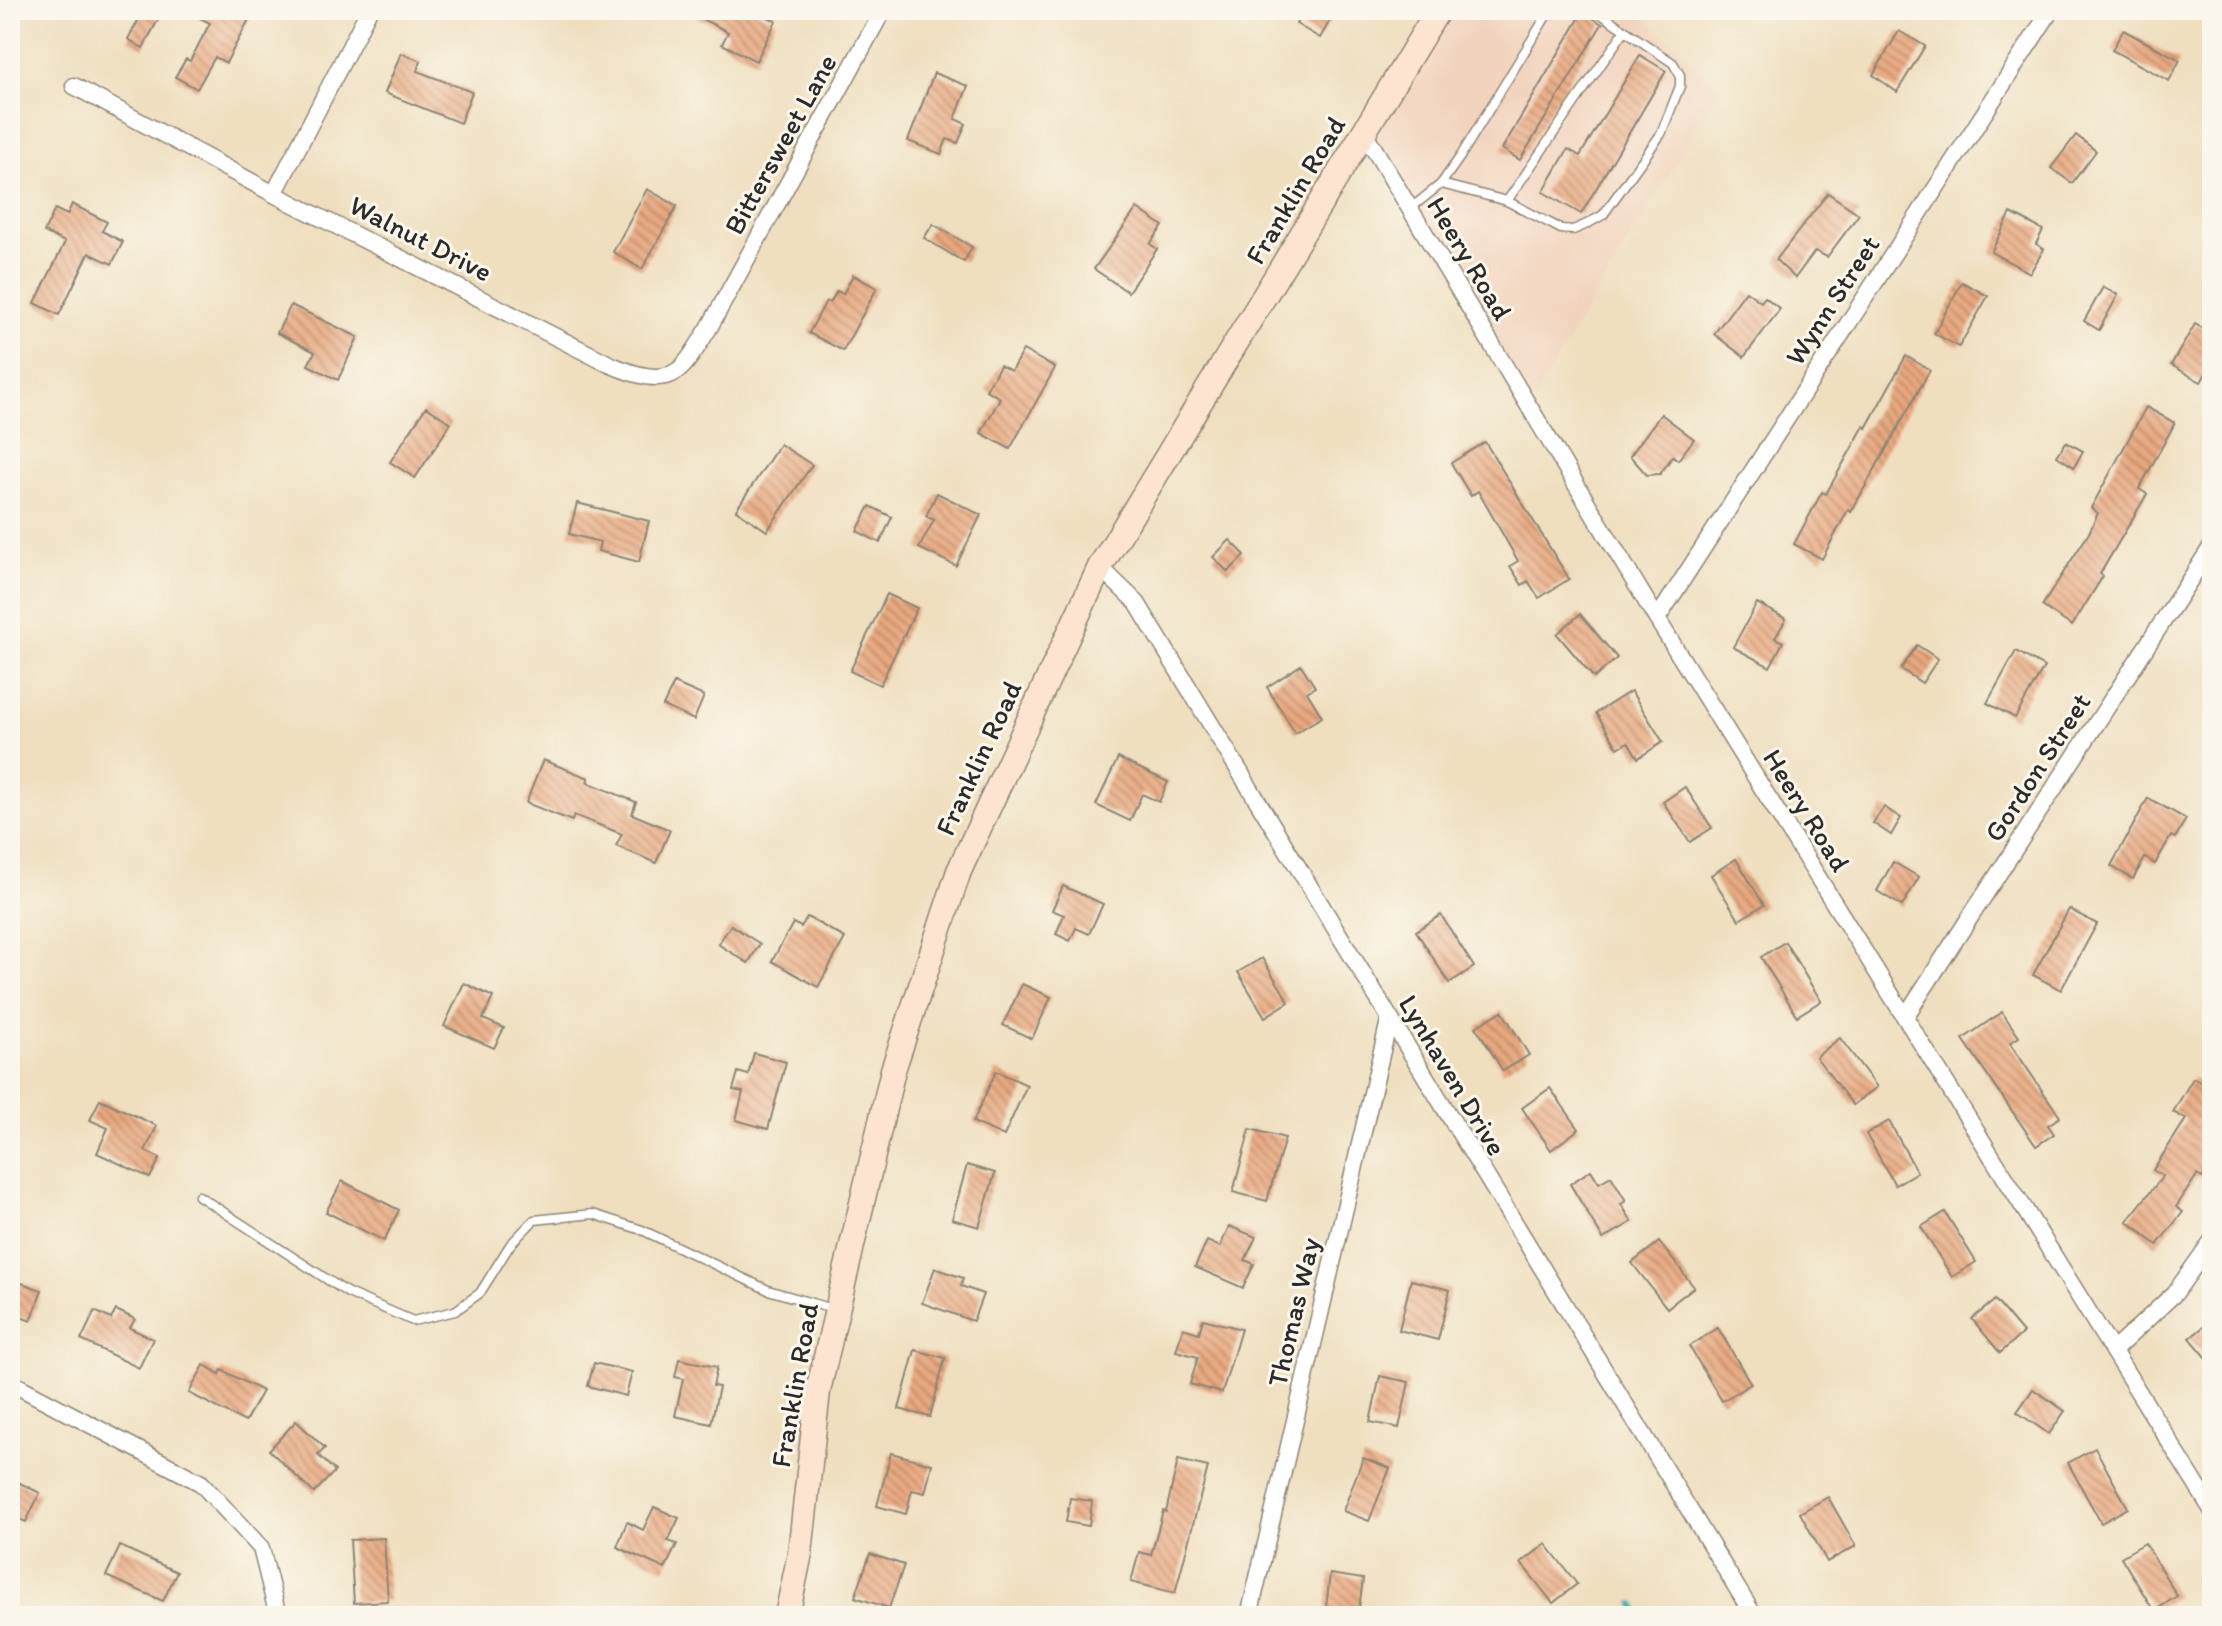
<svg xmlns="http://www.w3.org/2000/svg" width="2222" height="1626" viewBox="0 0 2222 1626" font-family="Itim,sans-serif">
<style>
.built{fill:#f2d4be}
.lines{fill:none;stroke-linecap:round;stroke-linejoin:round}
.stream{stroke:#40aebd;stroke-width:6}
.building{fill:url(#building-back-hatch)}
.lane-casing{stroke:#8d8575;stroke-width:11}
.street-casing{stroke:#8d8575;stroke-width:19}
.secondary-casing{stroke:#8d8575;stroke-width:27}
.lane{stroke:#fff;stroke-width:8}
.street{stroke:#fff;stroke-width:16}
.secondary{stroke:#fde4d1;stroke-width:24}
.labels{text-anchor:middle;dominant-baseline:central;stroke-width:6;stroke-linejoin:round;paint-order:stroke}
.street-label{font-size:28px;fill:#2b2b2b;stroke:#fbf7ec}
</style>
<defs>
<pattern id="building-back-hatch" width="6" height="6" patternUnits="userSpaceOnUse" patternTransform="scale(2)"><rect width="6" height="6" fill="#e8a87f"/><path d="M-1 5l2 2M0 0l6 6M5-1l2 2" fill="none" stroke="#bc8968"/></pattern>
</defs>
<rect width="100%" height="100%" fill="#fbf7ec"/>
<filter id="ink" filterUnits="userSpaceOnUse"><feTurbulence type="fractalNoise" baseFrequency=".0125" numOctaves="2"/><feDisplacementMap in="SourceGraphic" scale="16" xChannelSelector="R" yChannelSelector="G"/><feConvolveMatrix kernelMatrix="1 2 1 2 8 2 1 2 1" color-interpolation-filters="sRGB"/></filter>
<filter id="wash" filterUnits="userSpaceOnUse"><feTurbulence type="fractalNoise" baseFrequency=".006" numOctaves="4" result="noise"/><feDisplacementMap in="SourceGraphic" scale="32" xChannelSelector="R" yChannelSelector="G"/><feGaussianBlur stdDeviation="1.8" result="paint"/><feColorMatrix in="noise" values="0 0 0 0 0 0 0 0 0 0 0 0 0 0 0 0 0 1.4 0 .05"/><feComposite in="paint" operator="in"/></filter>
<g filter="url(#wash)">
<rect width="100%" height="100%" fill="#efdfbf"/>
<path class="built" d="M 1438,10 L 1636,10 L 1720,88 L 1533,400 L 1358,133 Z"/>
<g class="lines">
<path class="stream" d="M 1634,1604 L 1640,1616"/>
</g>
<g id="blocks">
<g class="building">
<path d="M 144,10 L 160,16 L 143,48 L 128,39 Z"/>
<path d="M 184,10 L 254,10 L 226,63 L 215,57 L 197,89 L 175,77 L 186,59 L 190,61 L 210,23 Z"/>
<path d="M 684,10 L 754,10 L 776,21 L 756,61 L 722,44 L 728,32 Z"/>
<path d="M 1304,10 L 1336,10 L 1320,38 L 1296,24 Z"/>
<path d="M 1583,12 L 1602,24 L 1520,160 L 1502,149 Z"/>
<path d="M 2123,30 L 2180,60 L 2169,81 L 2112,50 Z"/>
<path d="M 1899,31 L 1925,46 L 1897,92 L 1873,75 Z"/>
<path d="M 401,53 L 421,61 L 417,71 L 472,92 L 460,123 L 385,93 Z"/>
<path d="M 1640,55 L 1666,71 L 1581,214 L 1543,192 L 1568,149 L 1580,156 Z"/>
<path d="M 934,73 L 968,86 L 955,119 L 966,124 L 958,143 L 947,139 L 941,154 L 908,141 Z"/>
<path d="M 2076,135 L 2096,151 L 2072,183 L 2051,168 Z"/>
<path d="M 647,189 L 677,206 L 642,269 L 613,252 Z"/>
<path d="M 1828,193 L 1859,214 L 1827,257 L 1815,251 L 1795,278 L 1776,260 Z"/>
<path d="M 72,204 L 107,222 L 102,231 L 123,242 L 112,264 L 89,253 L 59,315 L 35,303 L 65,242 L 44,232 L 55,209 L 67,215 Z"/>
<path d="M 1137,208 L 1163,226 L 1150,244 L 1157,249 L 1128,292 L 1094,269 Z"/>
<path d="M 2011,213 L 2043,230 L 2036,244 L 2044,249 L 2030,273 L 1991,252 Z"/>
<path d="M 933,224 L 972,247 L 964,262 L 924,238 Z"/>
<path d="M 853,275 L 877,288 L 843,351 L 809,333 L 826,301 L 830,303 L 837,291 L 843,294 Z"/>
<path d="M 1962,282 L 1988,296 L 1959,347 L 1934,333 Z"/>
<path d="M 2103,287 L 2118,295 L 2099,330 L 2084,321 Z"/>
<path d="M 1746,291 L 1761,302 L 1765,297 L 1780,309 L 1744,357 L 1714,334 Z"/>
<path d="M 291,305 L 358,337 L 338,380 L 308,365 L 315,352 L 277,333 Z"/>
<path d="M 2195,324 L 2212,333 L 2212,363 L 2201,382 L 2171,365 Z"/>
<path d="M 1023,350 L 1055,368 L 1010,449 L 981,433 L 1000,398 L 986,390 L 1000,365 L 1011,371 Z"/>
<path d="M 1906,356 L 1930,370 L 1851,512 L 1848,510 L 1822,559 L 1794,544 L 1822,492 L 1826,494 L 1864,426 L 1866,428 Z"/>
<path d="M 426,407 L 451,423 L 415,478 L 390,462 Z"/>
<path d="M 2146,407 L 2175,423 L 2139,489 L 2147,494 L 2100,574 L 2103,576 L 2072,626 L 2042,606 L 2089,533 L 2098,513 L 2091,508 Z"/>
<path d="M 1661,414 L 1694,439 L 1678,460 L 1673,456 L 1660,474 L 1647,475 L 1630,456 Z"/>
<path d="M 1485,442 L 1569,579 L 1539,598 L 1528,581 L 1522,585 L 1510,566 L 1518,561 L 1478,491 L 1471,496 L 1451,463 Z"/>
<path d="M 2066,442 L 2083,451 L 2074,467 L 2057,456 Z"/>
<path d="M 780,444 L 812,465 L 767,531 L 736,510 Z"/>
<path d="M 937,493 L 981,515 L 956,566 L 919,548 L 934,520 L 926,516 Z"/>
<path d="M 577,503 L 649,521 L 639,562 L 598,551 L 600,542 L 569,534 Z"/>
<path d="M 870,506 L 892,517 L 880,543 L 857,531 Z"/>
<path d="M 1230,540 L 1245,555 L 1228,572 L 1213,557 Z"/>
<path d="M 887,594 L 917,608 L 880,685 L 850,671 Z"/>
<path d="M 1757,603 L 1786,619 L 1775,638 L 1783,642 L 1770,667 L 1733,647 Z"/>
<path d="M 1580,614 L 1617,658 L 1594,678 L 1557,634 Z"/>
<path d="M 1917,645 L 1938,659 L 1922,683 L 1901,669 Z"/>
<path d="M 2016,651 L 2044,667 L 2015,718 L 1987,703 Z"/>
<path d="M 1301,665 L 1315,687 L 1307,692 L 1322,717 L 1295,733 L 1267,687 Z"/>
<path d="M 674,683 L 704,696 L 694,720 L 663,706 Z"/>
<path d="M 1631,691 L 1663,742 L 1638,758 L 1628,742 L 1618,748 L 1596,713 Z"/>
<path d="M 1118,758 L 1168,782 L 1159,802 L 1142,794 L 1130,821 L 1096,805 Z"/>
<path d="M 543,760 L 589,778 L 587,782 L 636,802 L 632,814 L 670,830 L 656,863 L 616,846 L 622,834 L 574,815 L 572,821 L 526,803 Z"/>
<path d="M 1685,787 L 1712,828 L 1690,842 L 1663,802 Z"/>
<path d="M 2148,798 L 2186,819 L 2175,838 L 2171,836 L 2155,864 L 2145,858 L 2133,879 L 2111,866 Z"/>
<path d="M 1884,807 L 1901,818 L 1891,835 L 1873,823 Z"/>
<path d="M 1736,859 L 1764,905 L 1739,920 L 1711,875 Z"/>
<path d="M 1893,862 L 1919,877 L 1902,906 L 1877,891 Z"/>
<path d="M 1063,886 L 1103,904 L 1089,934 L 1076,928 L 1070,941 L 1056,934 L 1064,915 L 1052,910 Z"/>
<path d="M 2069,909 L 2097,924 L 2061,990 L 2033,975 Z"/>
<path d="M 1441,915 L 1474,967 L 1449,983 L 1416,931 Z"/>
<path d="M 807,917 L 845,938 L 818,987 L 772,961 L 793,923 L 801,927 Z"/>
<path d="M 731,925 L 760,944 L 748,963 L 718,944 Z"/>
<path d="M 1785,942 L 1821,1001 L 1797,1016 L 1761,957 Z"/>
<path d="M 1262,958 L 1289,1002 L 1265,1017 L 1238,972 Z"/>
<path d="M 464,983 L 493,997 L 483,1019 L 504,1028 L 494,1048 L 444,1026 Z"/>
<path d="M 1022,984 L 1051,997 L 1032,1039 L 1003,1025 Z"/>
<path d="M 1502,1011 L 1529,1055 L 1503,1071 L 1476,1027 Z"/>
<path d="M 2002,1012 L 2019,1037 L 2010,1043 L 2060,1117 L 2048,1125 L 2054,1134 L 2036,1146 L 1963,1039 Z"/>
<path d="M 1840,1038 L 1877,1087 L 1853,1105 L 1816,1057 Z"/>
<path d="M 754,1053 L 786,1062 L 768,1129 L 736,1120 L 743,1092 L 733,1090 L 738,1072 L 748,1075 Z"/>
<path d="M 996,1071 L 1027,1085 L 1004,1136 L 973,1122 Z"/>
<path d="M 2193,1078 L 2212,1089 L 2212,1162 L 2202,1178 L 2197,1175 L 2176,1207 L 2183,1212 L 2157,1245 L 2127,1221 L 2163,1176 L 2153,1170 L 2186,1119 L 2173,1112 Z"/>
<path d="M 1550,1088 L 1579,1129 L 1551,1150 L 1522,1108 Z"/>
<path d="M 100,1099 L 157,1126 L 145,1151 L 160,1158 L 150,1178 L 97,1153 L 108,1128 L 90,1120 Z"/>
<path d="M 1889,1121 L 1917,1172 L 1895,1185 L 1866,1134 Z"/>
<path d="M 1250,1129 L 1285,1138 L 1267,1201 L 1233,1192 Z"/>
<path d="M 967,1165 L 995,1173 L 979,1227 L 952,1219 Z"/>
<path d="M 1591,1170 L 1599,1183 L 1611,1176 L 1626,1201 L 1621,1204 L 1632,1222 L 1603,1239 L 1570,1184 Z"/>
<path d="M 342,1181 L 399,1210 L 384,1241 L 326,1212 Z"/>
<path d="M 1945,1212 L 1976,1262 L 1952,1277 L 1921,1227 Z"/>
<path d="M 1229,1226 L 1256,1237 L 1245,1260 L 1254,1264 L 1243,1288 L 1195,1267 L 1207,1241 L 1220,1247 Z"/>
<path d="M 1659,1242 L 1694,1287 L 1667,1308 L 1632,1263 Z"/>
<path d="M 935,1268 L 963,1278 L 961,1286 L 983,1294 L 973,1321 L 922,1303 Z"/>
<path d="M 10,1279 L 42,1290 L 31,1321 L 10,1313 Z"/>
<path d="M 1411,1280 L 1450,1290 L 1438,1340 L 1399,1330 Z"/>
<path d="M 1995,1300 L 2023,1333 L 2000,1353 L 1972,1319 Z"/>
<path d="M 116,1310 L 135,1319 L 130,1328 L 153,1339 L 139,1368 L 81,1340 L 95,1311 L 111,1319 Z"/>
<path d="M 1203,1319 L 1241,1329 L 1222,1393 L 1190,1384 L 1198,1357 L 1176,1351 L 1183,1328 L 1199,1333 Z"/>
<path d="M 2212,1320 L 2212,1364 L 2190,1338 Z"/>
<path d="M 1718,1328 L 1751,1384 L 1722,1401 L 1689,1346 Z"/>
<path d="M 915,1350 L 945,1358 L 930,1417 L 899,1409 Z"/>
<path d="M 679,1359 L 717,1367 L 713,1386 L 719,1387 L 711,1424 L 675,1416 L 683,1379 L 675,1377 Z"/>
<path d="M 594,1363 L 632,1372 L 626,1396 L 588,1386 Z"/>
<path d="M 204,1365 L 220,1374 L 222,1370 L 262,1391 L 245,1422 L 189,1393 Z"/>
<path d="M 1380,1376 L 1409,1382 L 1399,1428 L 1370,1422 Z"/>
<path d="M 2033,1389 L 2065,1411 L 2049,1434 L 2017,1412 Z"/>
<path d="M 296,1421 L 325,1448 L 318,1455 L 335,1471 L 314,1493 L 269,1450 Z"/>
<path d="M 2095,1448 L 2128,1508 L 2101,1523 L 2068,1463 Z"/>
<path d="M 891,1453 L 932,1464 L 925,1493 L 912,1490 L 906,1514 L 877,1506 Z"/>
<path d="M 1363,1458 L 1390,1468 L 1369,1521 L 1343,1511 Z"/>
<path d="M 1178,1460 L 1208,1467 L 1175,1593 L 1131,1582 L 1139,1552 L 1151,1555 L 1163,1511 L 1166,1512 Z"/>
<path d="M 10,1478 L 40,1493 L 26,1522 L 10,1515 Z"/>
<path d="M 1828,1497 L 1856,1546 L 1827,1562 L 1800,1513 Z"/>
<path d="M 1070,1498 L 1092,1501 L 1089,1526 L 1066,1522 Z"/>
<path d="M 654,1507 L 679,1518 L 668,1541 L 677,1544 L 665,1569 L 617,1547 L 627,1522 L 643,1530 Z"/>
<path d="M 384,1538 L 388,1601 L 354,1603 L 350,1540 Z"/>
<path d="M 2145,1543 L 2177,1596 L 2154,1611 L 2121,1557 Z"/>
<path d="M 1546,1544 L 1577,1584 L 1553,1603 L 1521,1563 Z"/>
<path d="M 120,1546 L 177,1572 L 163,1601 L 106,1576 Z"/>
<path d="M 870,1554 L 904,1565 L 889,1608 L 855,1597 Z"/>
<path d="M 1330,1574 L 1363,1579 L 1358,1616 L 1325,1616 Z"/>
</g>
</g>
</g>
<g filter="url(#ink)">
<use href="#blocks" fill-opacity="0" stroke="#8d8575" stroke-width="2"/>
<g class="lines">
<defs>
<g id="lane">
<path d="M 1441,184 L 1507,201 L 1561,229 L 1573,230 L 1585,225 L 1603,215 L 1661,134 L 1680,86 L 1680,75 L 1673,63 L 1595,10"/>
<path d="M 1507,201 L 1625,30"/>
<path d="M 1411,208 L 1441,184 L 1460,157 L 1550,10"/>
<path d="M 199,1196 L 348,1293 L 413,1321 L 455,1311 L 480,1293 L 510,1245 L 534,1220 L 593,1214 L 642,1230 L 768,1290 L 836,1310"/>
</g>
<g id="street">
<path d="M 74,86 L 274,194 L 609,364 C 630,373 664,387 683,366 C 693,355 701,340 709,328 L 883,10"/>
<path d="M 1365,134 L 1657,619 L 2212,1510"/>
<path d="M 274,194 L 369,10"/>
<path d="M 1100,567 L 1137,603 L 1754,1616"/>
<path d="M 1657,619 L 2051,10"/>
<path d="M 1905,1017 L 2212,546"/>
<path d="M 2113,1351 L 2175,1293 L 2212,1241"/>
<path d="M 10,1382 L 201,1483 L 261,1548 L 278,1616"/>
<path d="M 1249,1616 L 1389,1021"/>
</g>
<path id="secondary" d="M 787,1616 L 800,1553 L 818,1391 L 837,1310 L 893,1070 L 959,871 L 1100,567 L 1438,10"/>
</defs>
<use href="#lane" class="lane-casing"/>
<use href="#street" class="street-casing"/>
<use href="#secondary" class="secondary-casing"/>
<use href="#lane" class="lane"/>
<use href="#street" class="street"/>
<use href="#secondary" class="secondary"/>
</g>
</g>
<g class="labels">
<g class="street-label">
<text transform="translate(780 144) rotate(-61)">Bittersweet Lane</text>
<text transform="translate(1295 190) rotate(-59)">Franklin Road</text>
<text transform="translate(421 238) rotate(27)">Walnut Drive</text>
<text transform="translate(1470 258) rotate(59)">Heery Road</text>
<text transform="translate(1832 300) rotate(-57)">Wynn Street</text>
<text transform="translate(978 758) rotate(-65)">Franklin Road</text>
<text transform="translate(2037 767) rotate(-57)">Gordon Street</text>
<text transform="translate(1807 810) rotate(58)">Heery Road</text>
<text transform="translate(1453 1075) rotate(59)">Lynhaven Drive</text>
<text transform="translate(1293 1312) rotate(-77)">Thomas Way</text>
<text transform="translate(794 1385) rotate(-80)">Franklin Road</text>
</g>
</g>
<rect width="2222" height="1626" fill="none" stroke="#fbf7ec" stroke-width="40"/>
</svg>
